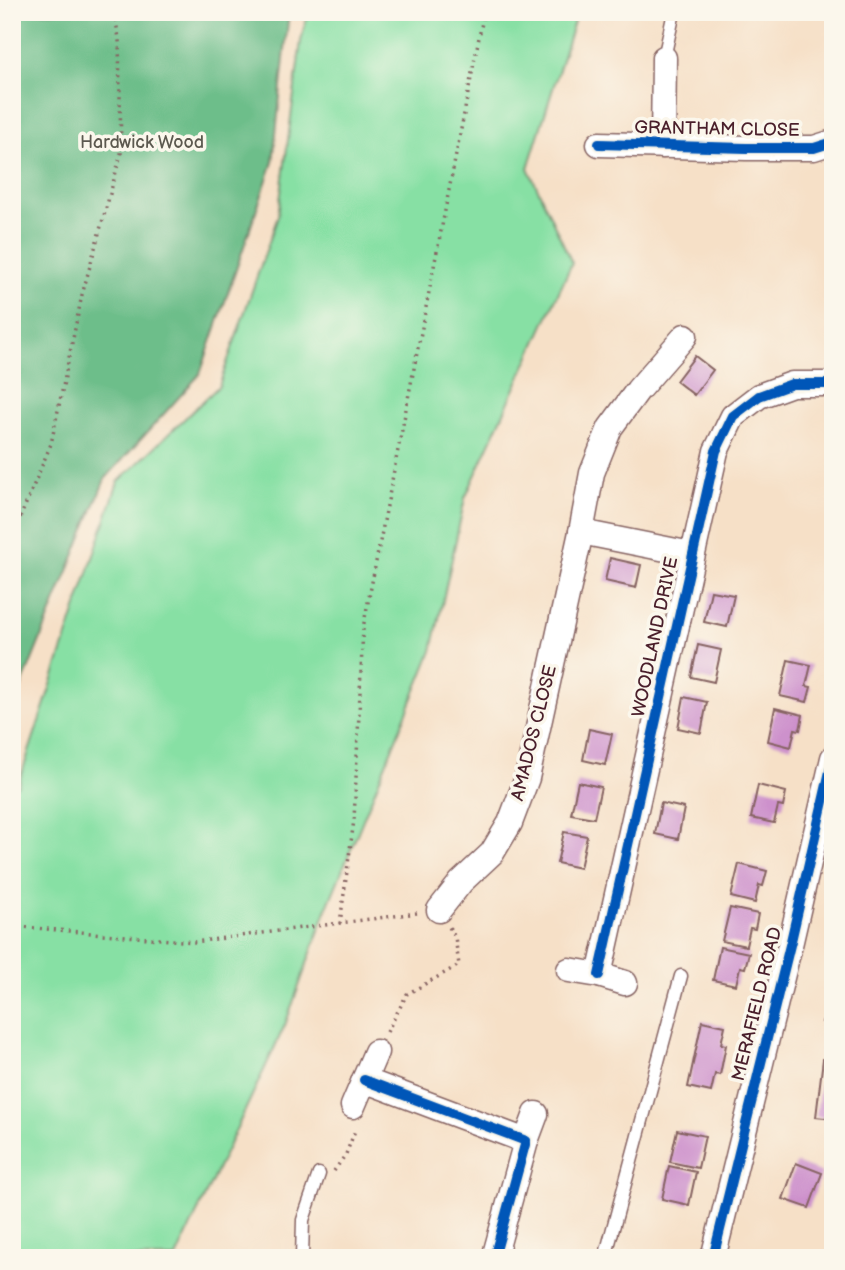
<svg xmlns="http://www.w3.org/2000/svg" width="845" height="1270" viewBox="0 0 845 1270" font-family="'Balsamiq Sans',sans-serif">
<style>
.green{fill:#87e0a4;stroke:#688068;stroke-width:2}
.forest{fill:#6dbe8a;stroke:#5c6e5a;stroke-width:2}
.building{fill:#cd91cc}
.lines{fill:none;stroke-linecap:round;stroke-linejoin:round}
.service-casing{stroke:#866362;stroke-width:15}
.minor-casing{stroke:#866362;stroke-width:27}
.path{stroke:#866362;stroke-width:3.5;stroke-dasharray:2 5;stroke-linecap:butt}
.service{stroke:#fff;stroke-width:12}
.minor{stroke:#fff;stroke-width:24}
.cycleway-casing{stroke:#fbf7ec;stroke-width:15}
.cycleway{stroke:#0057b8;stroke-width:10}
.labels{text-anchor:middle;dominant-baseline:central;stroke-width:7;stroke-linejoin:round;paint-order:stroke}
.street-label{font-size:18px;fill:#4a1f2b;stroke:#fbf7ec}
.park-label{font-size:18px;fill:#5c594f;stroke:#fbf7ec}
</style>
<rect width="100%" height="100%" fill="#fbf7ec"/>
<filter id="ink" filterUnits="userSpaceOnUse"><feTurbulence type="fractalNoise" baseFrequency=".0143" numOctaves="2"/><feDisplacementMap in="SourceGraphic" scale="14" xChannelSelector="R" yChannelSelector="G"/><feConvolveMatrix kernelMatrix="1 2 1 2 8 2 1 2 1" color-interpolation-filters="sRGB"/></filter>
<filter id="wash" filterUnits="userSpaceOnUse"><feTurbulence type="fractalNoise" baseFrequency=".00686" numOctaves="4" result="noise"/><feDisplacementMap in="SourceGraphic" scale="28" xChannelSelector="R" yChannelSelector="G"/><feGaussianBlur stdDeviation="1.57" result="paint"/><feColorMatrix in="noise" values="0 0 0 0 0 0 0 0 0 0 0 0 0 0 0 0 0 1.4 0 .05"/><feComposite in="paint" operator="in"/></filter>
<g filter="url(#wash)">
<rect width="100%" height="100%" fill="#f6e0c7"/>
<path class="green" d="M 308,12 L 577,12 L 528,168 L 572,263 L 465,498 L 432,651 L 328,905 L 285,1025 L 176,1258 L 12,1258 L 12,788 L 18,785 L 118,482 L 219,386 L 278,216 L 301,41 Z"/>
<path class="forest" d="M 12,12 L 289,12 L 273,162 L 200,374 L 105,479 L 12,710 Z"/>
<g id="blocks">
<g class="building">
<path d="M 695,356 L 713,370 L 694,395 L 676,381 Z"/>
<path d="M 610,558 L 641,565 L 636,588 L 605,581 Z"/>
<path d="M 711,591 L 734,595 L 727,627 L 704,622 Z"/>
<path d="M 698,645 L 721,650 L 714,682 L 691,677 Z"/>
<path d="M 788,660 L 811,665 L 806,686 L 811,687 L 807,702 L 780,696 Z"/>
<path d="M 684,697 L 707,702 L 701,733 L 678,728 Z"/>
<path d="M 775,708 L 803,715 L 800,730 L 795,729 L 791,747 L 768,741 Z"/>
<path d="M 589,729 L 612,734 L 605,765 L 583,760 Z"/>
<path d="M 578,782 L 601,787 L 594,818 L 571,814 Z"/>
<path d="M 758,785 L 786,792 L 783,807 L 778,806 L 774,823 L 751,818 Z"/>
<path d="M 661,803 L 684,808 L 678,839 L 655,834 Z"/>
<path d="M 564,832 L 587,836 L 580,868 L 557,863 Z"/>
<path d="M 739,864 L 767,871 L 763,886 L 759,885 L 755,903 L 731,897 Z"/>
<path d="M 730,908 L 758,914 L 755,929 L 750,928 L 746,946 L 722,941 Z"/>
<path d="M 720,947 L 749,953 L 745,968 L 740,967 L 736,985 L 713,980 Z"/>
<path d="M 831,999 L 833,1000 L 833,1026 L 822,1022 Z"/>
<path d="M 702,1021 L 725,1026 L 721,1044 L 726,1045 L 720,1075 L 715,1074 L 711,1092 L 688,1087 Z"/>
<path d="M 823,1059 L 833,1061 L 833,1119 L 816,1117 Z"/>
<path d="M 677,1130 L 705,1136 L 698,1168 L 670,1162 Z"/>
<path d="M 796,1163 L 822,1173 L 809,1208 L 783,1199 Z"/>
<path d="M 669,1166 L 696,1172 L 689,1205 L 662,1199 Z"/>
</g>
</g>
</g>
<g filter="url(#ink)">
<use href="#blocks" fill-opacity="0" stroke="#866362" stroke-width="2"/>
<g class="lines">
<defs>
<g id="service">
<path d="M 664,58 L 674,12"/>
<path d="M 302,1258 L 303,1220 L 319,1174"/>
<path d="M 605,1258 L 681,976"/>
</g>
<g id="minor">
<path d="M 599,144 L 746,148 L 814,148 L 833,142"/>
<path d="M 663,146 L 664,58"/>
<path d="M 581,532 L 691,554"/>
<path d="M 439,910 L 461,882 L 492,853 L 510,823 L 527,778 L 581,532 L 592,473 L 610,428 L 638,390 L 685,336"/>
<path d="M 569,970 L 599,975 L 625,983"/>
<path d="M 599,975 L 716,451 L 733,416 L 759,396 L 792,384 L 833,384"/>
<path d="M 364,1080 L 526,1141 L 494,1258"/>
<path d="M 353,1106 L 376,1052"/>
<path d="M 526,1141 L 536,1114"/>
<path d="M 713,1258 L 791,941 L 833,758"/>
</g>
</defs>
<use href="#service" class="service-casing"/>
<use href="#minor" class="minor-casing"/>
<g class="path">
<path d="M 12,537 L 51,444 L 82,295 L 121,154 L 119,38 L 114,12"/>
<path d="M 417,913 L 340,923 L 354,820 L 363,628 L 484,12"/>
<path d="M 12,926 L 194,942 L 340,923"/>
<path d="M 387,1032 L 407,994 L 459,965 L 455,937 L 449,927"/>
<path d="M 334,1171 L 346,1154 L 356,1128"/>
</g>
<use href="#service" class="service"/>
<use href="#minor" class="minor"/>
<defs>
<g id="cycleway">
<path d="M 599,144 L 746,148 L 814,148 L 833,142"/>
<path d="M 599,975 L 716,451 L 733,416 L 759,396 L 792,384 L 833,384"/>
<path d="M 364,1080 L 526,1141 L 494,1258"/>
<path d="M 713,1258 L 791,941 L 833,758"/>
</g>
</defs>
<use href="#cycleway" class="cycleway-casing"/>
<use href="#cycleway" class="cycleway"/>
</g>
</g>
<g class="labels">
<g class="street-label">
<text transform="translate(717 129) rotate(1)">GRANTHAM CLOSE</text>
<text transform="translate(655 637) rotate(-78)">WOODLAND DRIVE</text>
<text transform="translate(534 733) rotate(-76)">AMADOS CLOSE</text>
<text transform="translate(757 1004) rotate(-76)">MERAFIELD ROAD</text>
</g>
<g class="park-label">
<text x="142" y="142">Hardwick Wood</text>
</g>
</g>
<rect width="845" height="1270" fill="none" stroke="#fbf7ec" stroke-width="42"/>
</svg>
